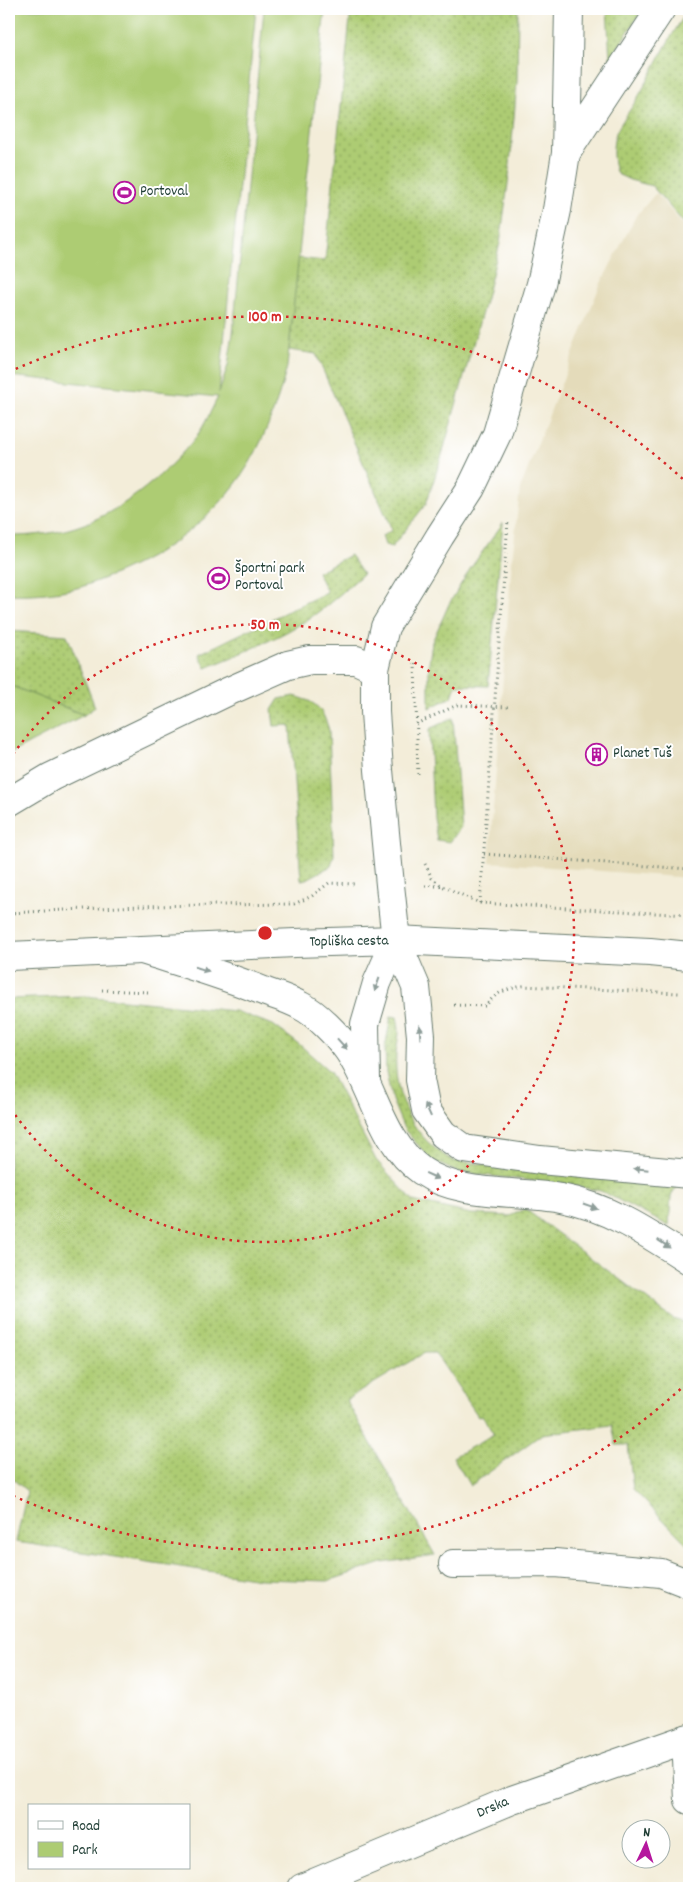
<svg xmlns="http://www.w3.org/2000/svg" width="698" height="1897" viewBox="0 0 698 1897" font-family="Dekko,sans-serif">
<style>
.built{fill:#e4dbba}
.grass{fill:url(#grass-dots);stroke:#668454}
.park{fill:#adcc73;stroke:#668454}
.lines{fill:none;stroke-linecap:round;stroke-linejoin:round}
.minor-casing{stroke:#697b6e;stroke-width:30}
.major-casing{stroke:#697b6e;stroke-width:30}
.path{stroke:#697b6e;stroke-width:3;stroke-dasharray:1 4;stroke-linecap:butt}
.minor{stroke:#fff;stroke-width:28}
.major{stroke:#fff;stroke-width:28}
.oneway{fill:#8f9e9a}
.ring{fill:none;stroke:#d62828;stroke-width:2.5;stroke-dasharray:2.5 5}
.labels{text-anchor:middle;dominant-baseline:central;stroke-width:4;stroke-linejoin:round;paint-order:stroke}
.poi-label{font-size:15px;fill:#1f3d34;stroke:#fff;text-anchor:start}
.street-label{font-size:15px;fill:#1f3d34;stroke:#fff}
.centre{fill:#d62828;stroke:#fff;stroke-width:2.5}
.ring-label{font-size:15px;text-anchor:middle;font-weight:bold;fill:#d62828;stroke:#fff;stroke-width:4;stroke-linejoin:round;paint-order:stroke}
</style>
<defs>
<pattern id="grass-dots" width="8" height="8" patternUnits="userSpaceOnUse" patternTransform="scale(1.25)"><rect width="8" height="8" fill="#adcc73"/><path d="M2 2h.1M6 6h.1" fill="none" stroke="#8ca75f" stroke-width="1.8" stroke-linecap="round"/></pattern>
</defs>
<rect width="100%" height="100%" fill="#fff"/>
<filter id="ink" filterUnits="userSpaceOnUse"><feTurbulence type="fractalNoise" baseFrequency=".02" numOctaves="2"/><feDisplacementMap in="SourceGraphic" scale="10" xChannelSelector="R" yChannelSelector="G"/><feConvolveMatrix kernelMatrix="1 2 1 2 8 2 1 2 1" color-interpolation-filters="sRGB"/></filter>
<filter id="wash" filterUnits="userSpaceOnUse"><feTurbulence type="fractalNoise" baseFrequency=".0096" numOctaves="4" result="noise"/><feDisplacementMap in="SourceGraphic" scale="20" xChannelSelector="R" yChannelSelector="G"/><feGaussianBlur stdDeviation="1.12" result="paint"/><feColorMatrix in="noise" values="0 0 0 0 0 0 0 0 0 0 0 0 0 0 0 0 0 1.4 0 .05"/><feComposite in="paint" operator="in"/></filter>
<g filter="url(#wash)">
<rect width="100%" height="100%" fill="#f3edd9"/>
<path class="built" d="M 656,193 L 689,232 L 689,878 L 489,862 L 512,560 L 520,489 L 600,285 L 636,216 Z"/>
<g class="grass">
<path d="M 351,9 L 518,9 L 517,82 L 509,176 L 500,243 L 486,298 L 442,455 L 426,504 L 392,547 L 385,545 L 382,536 L 392,530 L 316,354 L 289,350 L 298,258 L 325,261 Z"/>
<path d="M 607,9 L 643,9 L 610,59 Z"/>
<path d="M 687,12 L 689,15 L 689,55 L 686,56 L 689,77 L 689,229 L 652,186 L 630,180 L 617,174 C 612,163 612,147 615,136 C 617,127 632,108 637,99 C 654,70 667,40 687,12 Z"/>
<path d="M 503,523 L 488,686 L 456,685 L 452,697 L 429,708 L 429,663 L 432,642 L 449,604 L 470,569 Z"/>
<path d="M 350,555 L 363,574 C 346,589 329,605 310,618 C 280,638 240,654 206,668 L 199,654 L 327,592 L 317,572 Z"/>
<path d="M 9,631 L 67,635 L 95,707 L 84,715 L 9,685 Z"/>
<path d="M 294,696 C 317,702 322,708 329,730 L 334,855 L 331,866 L 307,879 L 301,880 L 290,725 L 274,726 L 272,710 L 279,699 Z"/>
<path d="M 453,718 L 461,827 L 450,842 L 437,840 L 433,817 L 429,729 Z"/>
<path d="M 84,996 L 235,1011 L 273,1025 L 300,1045 L 330,1072 L 376,1160 L 413,1201 L 471,1214 L 510,1216 L 525,1209 L 673,1319 L 689,1323 L 689,1546 L 633,1489 L 628,1445 L 616,1445 L 612,1425 L 542,1434 L 470,1486 L 453,1457 L 494,1435 L 482,1415 L 478,1416 L 435,1353 L 424,1353 L 346,1400 L 435,1555 L 382,1563 L 328,1581 L 260,1579 L 16,1542 L 27,1491 L 9,1476 L 9,999 Z"/>
<path d="M 391,1016 L 397,1017 C 401,1034 398,1036 396,1052 C 393,1099 413,1139 454,1161 L 678,1186 L 671,1196 L 669,1226 L 601,1191 L 568,1185 L 457,1172 L 431,1160 L 404,1129 L 392,1100 L 386,1072 L 385,1048 Z"/>
</g>
<g class="park">
<path d="M 9,9 L 256,9 L 219,393 L 228,365 L 233,333 L 264,9 L 325,9 L 287,367 C 277,405 263,445 240,478 C 207,525 155,560 102,579 C 94,582 85,586 77,588 C 55,593 31,595 9,594 L 9,536 C 34,536 61,533 84,524 C 125,509 169,471 196,437 C 205,425 211,410 218,397 L 9,376 Z"/>
<path d="M 9,685 L 84,715 L 9,754 Z"/>
</g>
</g>
<g filter="url(#ink)">
<g class="lines">
<defs>
<g id="minor">
<path d="M 569,9 L 566,153 L 557,210 L 541,284 L 497,434 L 471,488 L 440,536 L 385,627 L 375,669 L 375,712 L 379,770 L 390,885 L 396,940 L 416,987 L 421,1036 L 420,1080 L 426,1110 L 443,1134 L 464,1149 L 540,1160 L 689,1174"/>
<path d="M 566,153 L 661,9"/>
<path d="M 9,802 L 51,777 L 227,692 L 288,665 L 310,660 L 356,660 L 375,669"/>
<path d="M 145,951 C 186,964 227,976 266,992 C 278,996 291,1000 301,1006 C 316,1013 338,1036 348,1050 C 375,1089 381,1142 422,1171 C 459,1197 518,1190 561,1198 C 609,1207 649,1234 689,1260"/>
<path d="M 366,1080 L 365,1024 L 377,983 L 396,940"/>
<path d="M 453,1564 L 555,1563 L 661,1573 L 689,1584"/>
<path d="M 686,1739 L 689,1800"/>
<path d="M 302,1888 L 512,1800 L 689,1738"/>
</g>
<path id="major" d="M 9,956 L 295,943 L 396,940 L 650,952 L 689,956"/>
</defs>
<use href="#minor" class="minor-casing"/>
<use href="#major" class="major-casing"/>
<g class="path">
<path d="M 415,663 L 418,776"/>
<path d="M 416,724 L 457,705 L 509,707"/>
<path d="M 484,854 L 689,869"/>
<path d="M 425,864 L 432,878 L 442,886 L 480,903 L 689,915"/>
<path d="M 425,886 L 441,886"/>
<path d="M 480,903 L 508,521"/>
<path d="M 9,913 L 138,906 L 294,904 L 312,896 L 329,883 L 354,884"/>
<path d="M 102,990 L 148,992"/>
<path d="M 454,1005 L 486,1006 C 495,992 507,989 523,986 L 679,993"/>
</g>
<use href="#minor" class="minor"/>
<use href="#major" class="major"/>
</g>
<defs><path id="oneway-solid" d="M-6-.8H1V-3.2L6.5 0L1 3.2V.8H-6Z" transform="scale(1.25)"/></defs>
<g class="oneway">
<use href="#oneway-solid" transform="translate(202 969) rotate(17)"/>
<use href="#oneway-solid" transform="translate(377 985) rotate(109)"/>
<use href="#oneway-solid" transform="translate(420 1032) rotate(-93)"/>
<use href="#oneway-solid" transform="translate(342 1044) rotate(48)"/>
<use href="#oneway-solid" transform="translate(428 1110) rotate(-114)"/>
<use href="#oneway-solid" transform="translate(641 1169) rotate(-174)"/>
<use href="#oneway-solid" transform="translate(432 1176) rotate(25)"/>
<use href="#oneway-solid" transform="translate(590 1206) rotate(19)"/>
<use href="#oneway-solid" transform="translate(664 1244) rotate(33)"/>
</g>
</g>
<g class="ring">
<path d="M9 760A309 309 0 1 1 9 1106"/>
<path d="M686 1384A617 617 0 0 1 9 1494M9 372A617 617 0 0 1 686 482"/>
</g>
<defs>
<symbol id="stadium-ring" viewBox="-11 -11 22 22"><circle r="9.5" fill="#fff" stroke="#b5179e" stroke-width="1.5"/><path d="M0-5a6.5 5 0 1 0 0 10a6.5 5 0 1 0 0-10ZM-3.5-1.8h7v3.6h-7Z" fill="#b5179e"/></symbol>
<symbol id="building-ring" viewBox="-11 -11 22 22"><circle r="9.5" fill="#fff" stroke="#b5179e" stroke-width="1.5"/><path d="M-4-6H4V6H1V3H-1V6H-4ZM-2.5-4.3h1.7v1.8h-1.7ZM.8-4.3h1.7v1.8H.8ZM-2.5-1h1.7V.8h-1.7ZM.8-1h1.7V.8H.8Z" fill="#b5179e"/></symbol>
</defs>
<g fill-rule="evenodd">
<use href="#stadium-ring" x="112" y="180" width="25" height="25"/>
<use href="#stadium-ring" x="206" y="566" width="25" height="25"/>
<use href="#building-ring" x="584" y="742" width="25" height="25"/>
</g>
<g class="labels">
<g class="poi-label">
<text x="140" y="192">Portoval</text>
<text x="235" y="569">Športni park<tspan x="235" dy="17">Portoval</tspan></text>
<text x="613" y="754">Planet Tuš</text>
</g>
<g class="street-label">
<text transform="translate(349 942) rotate(-1)">Topliška cesta</text>
<text transform="translate(493 1808) rotate(-23)">Drska</text>
</g>
</g>
<circle cx="265" cy="933" r="8" class="centre"/>
<g class="ring-label">
<text x="265" y="321">100 m</text>
<text x="265" y="629">50 m</text>
</g>
<rect width="698" height="1897" fill="none" stroke="#fff" stroke-width="30"/>
<rect x="28" y="1804" width="162" height="65" fill="#ffffff" stroke="#a5b1ae"/>
<rect x="38" y="1821" width="25" height="8" fill="#ffffff" stroke="#a5b1ae"/>
<text x="72" y="1830" font-size="15" fill="#1f3d34">Road</text>
<rect x="38" y="1842" width="25" height="15" fill="#adcc73" stroke="#a5b1ae"/>
<text x="72" y="1854" font-size="15" fill="#1f3d34">Park</text>
<g transform="translate(646 1844) rotate(4)"><circle r="24" fill="#ffffff" stroke="#a5b1ae"/>
<path d="M0-4L9 19L0 12L-9 19Z" fill="#b5179e"/>
<text y="-8" font-size="14" font-weight="bold" text-anchor="middle" fill="#1f3d34">N</text>
</g>
</svg>
